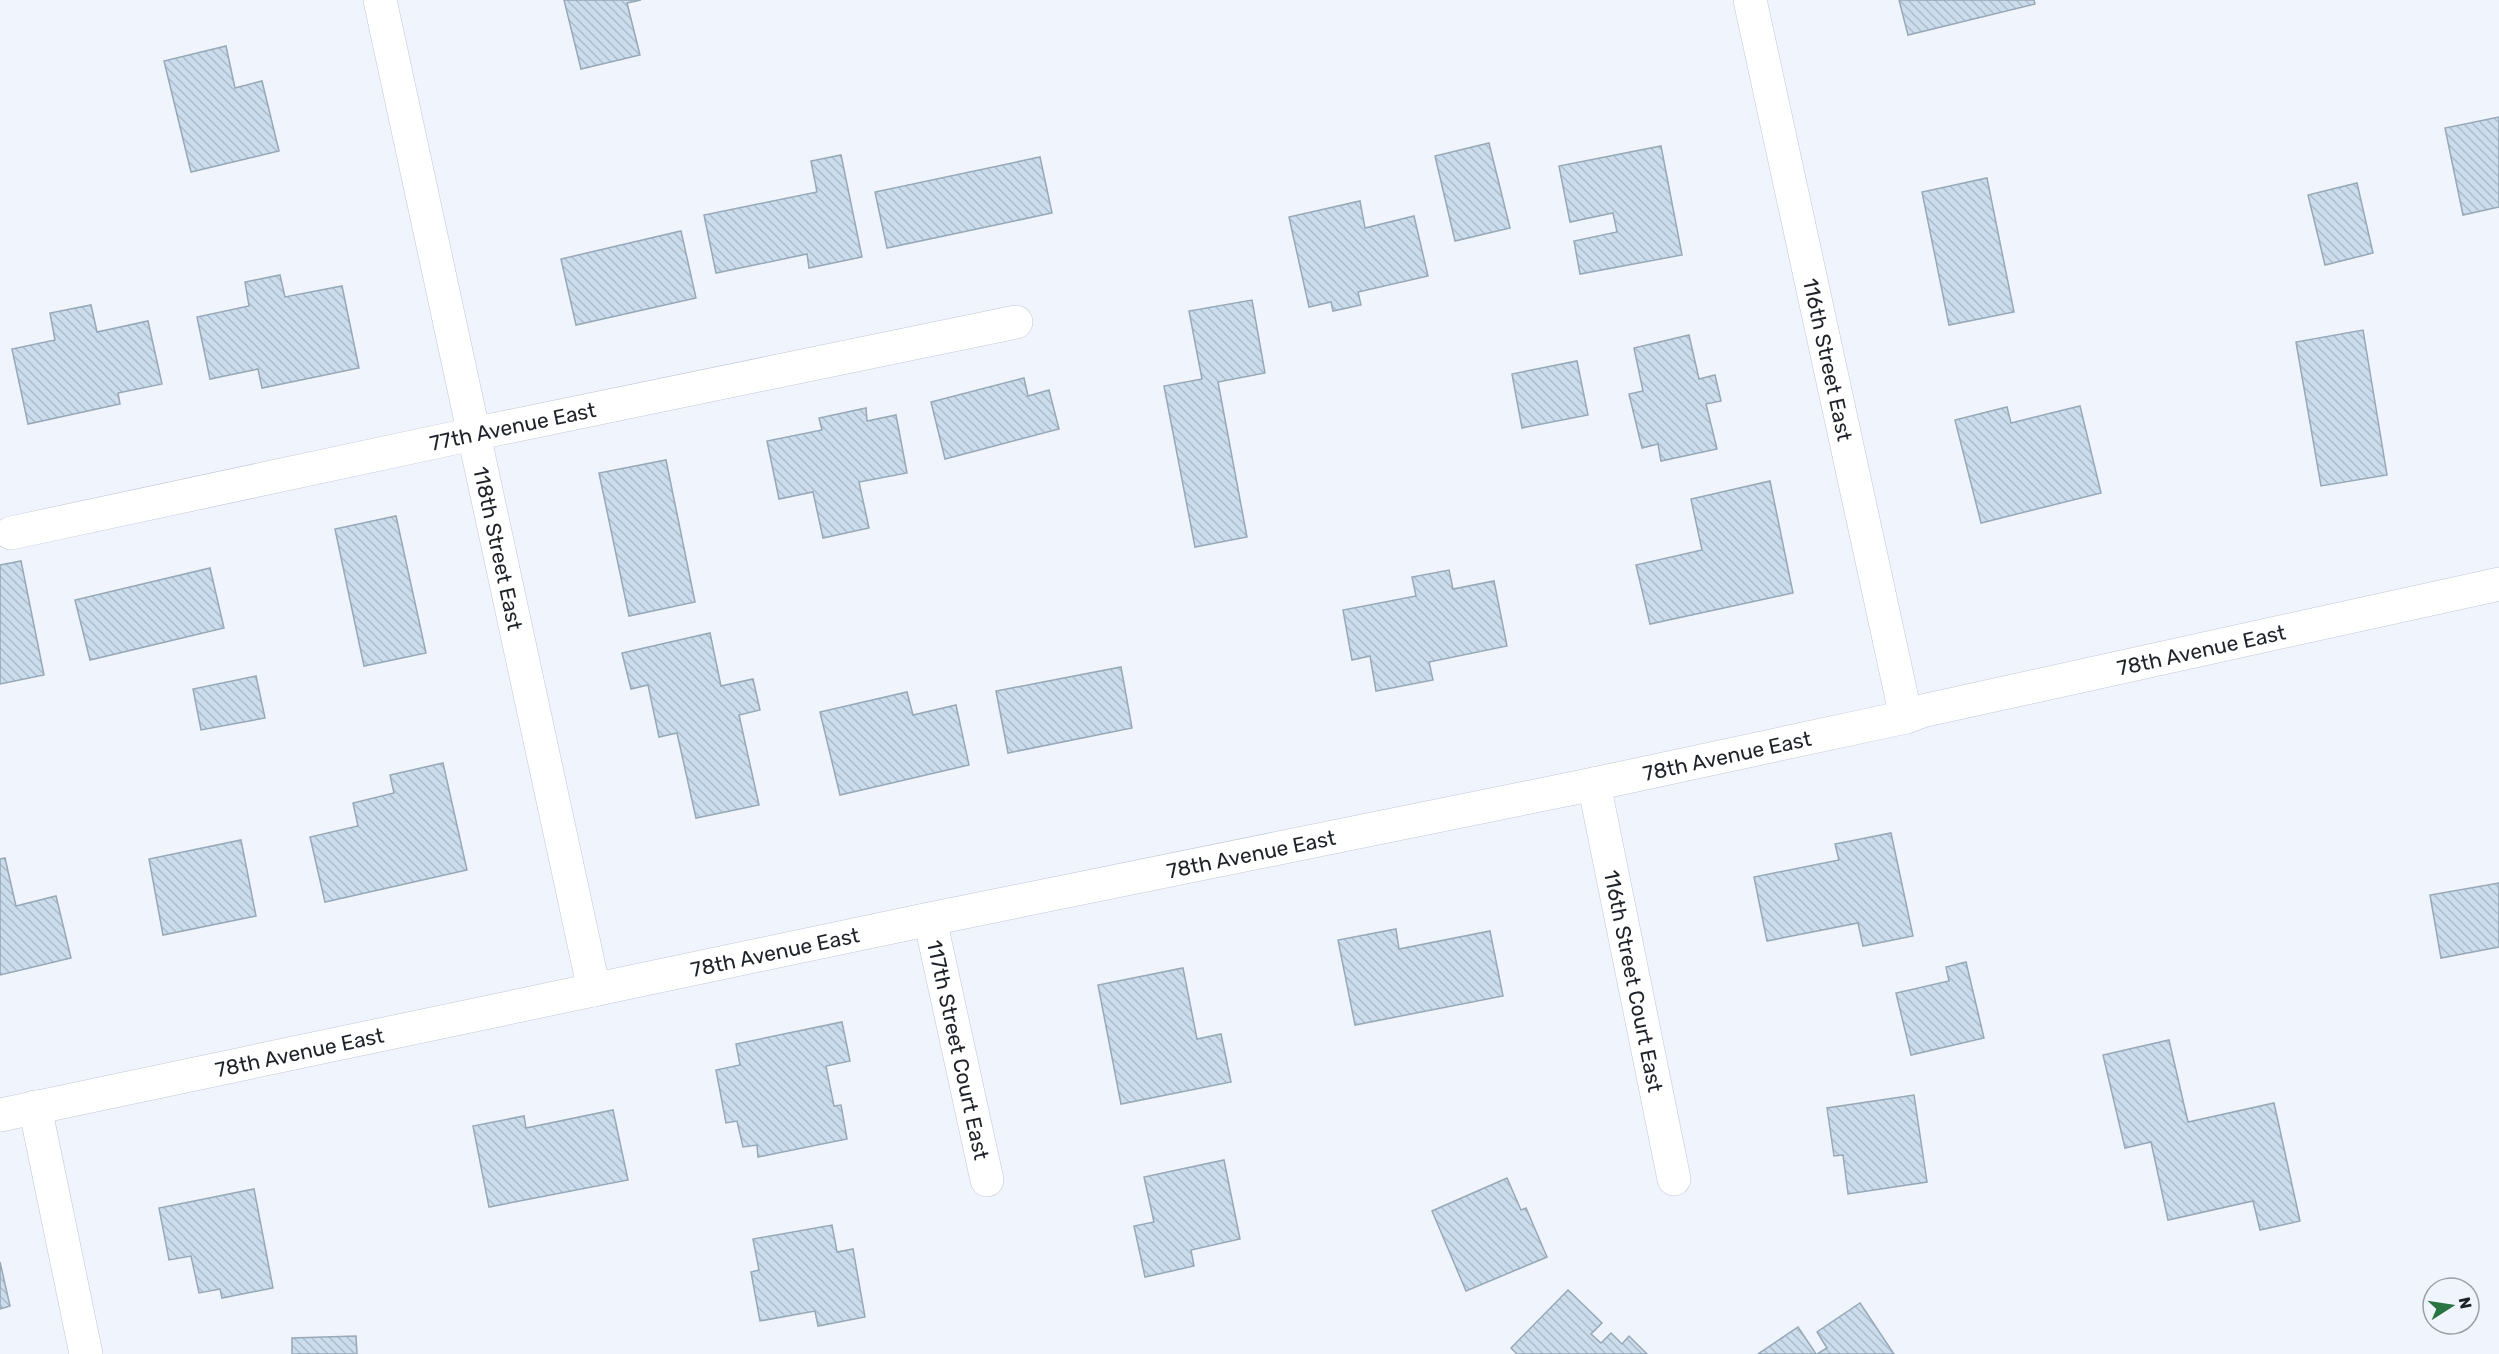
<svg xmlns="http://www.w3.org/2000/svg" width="2499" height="1354" viewBox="0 0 2499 1354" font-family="Rubik,sans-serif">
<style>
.building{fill:url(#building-back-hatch);stroke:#97a8b6;stroke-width:1.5}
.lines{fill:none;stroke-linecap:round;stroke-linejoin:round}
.street-casing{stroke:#bec6d9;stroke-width:34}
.secondary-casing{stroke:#bec6d9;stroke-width:34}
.street{stroke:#fff;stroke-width:33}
.secondary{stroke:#fff;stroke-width:33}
.labels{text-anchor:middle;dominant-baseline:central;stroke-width:4.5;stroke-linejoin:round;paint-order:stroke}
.street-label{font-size:21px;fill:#1e2229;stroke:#f0f4fc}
</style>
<defs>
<pattern id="building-back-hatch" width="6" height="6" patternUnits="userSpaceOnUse" patternTransform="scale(1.5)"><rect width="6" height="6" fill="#cbdcec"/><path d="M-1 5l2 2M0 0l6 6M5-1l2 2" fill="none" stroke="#aebcca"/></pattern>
</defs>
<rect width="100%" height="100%" fill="#f0f4fc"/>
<g class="building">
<path d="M 564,0 L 641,0 L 627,3 L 640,55 L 581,69 Z"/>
<path d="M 1899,0 L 2034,0 L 2035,4 L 1908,35 Z"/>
<path d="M 226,46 L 235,88 L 262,81 L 279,151 L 191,172 L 164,61 Z"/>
<path d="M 2499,117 L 2499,207 L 2463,215 L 2445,128 Z"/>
<path d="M 1489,143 L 1510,228 L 1455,241 L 1435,156 Z"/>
<path d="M 1661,146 L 1682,255 L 1580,274 L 1574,241 L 1617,232 L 1613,213 L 1570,222 L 1559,166 Z"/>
<path d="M 841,155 L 862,257 L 809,268 L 807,254 L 716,273 L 704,215 L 817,192 L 811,161 Z"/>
<path d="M 1040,157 L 1052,213 L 887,248 L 875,192 Z"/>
<path d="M 1987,178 L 2014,312 L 1949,325 L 1922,192 Z"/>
<path d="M 2357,183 L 2373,253 L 2325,265 L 2308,195 Z"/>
<path d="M 1360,201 L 1365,228 L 1414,216 L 1428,276 L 1358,292 L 1361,305 L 1333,311 L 1331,302 L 1309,307 L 1289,217 Z"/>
<path d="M 681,231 L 696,298 L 576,325 L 561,259 Z"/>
<path d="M 280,275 L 285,297 L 342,286 L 359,368 L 262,388 L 258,369 L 210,379 L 197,317 L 249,306 L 245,282 Z"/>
<path d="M 1252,300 L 1265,373 L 1218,382 L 1247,537 L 1195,547 L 1164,386 L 1202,379 L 1189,311 Z"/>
<path d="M 91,305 L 97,332 L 148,321 L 162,384 L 118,393 L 120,404 L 28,424 L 12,349 L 55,340 L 50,313 Z"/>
<path d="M 2363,330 L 2387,475 L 2321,486 L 2296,342 Z"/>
<path d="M 1689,335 L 1699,379 L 1715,375 L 1721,401 L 1706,404 L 1717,449 L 1661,461 L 1658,444 L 1642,448 L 1629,394 L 1643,391 L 1634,348 Z"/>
<path d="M 1577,361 L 1588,415 L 1522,428 L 1512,374 Z"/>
<path d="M 1024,378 L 1028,396 L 1049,390 L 1059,429 L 945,459 L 931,402 Z"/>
<path d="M 2080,406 L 2101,493 L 1981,523 L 1955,420 L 2007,407 L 2011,423 Z"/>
<path d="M 866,408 L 867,421 L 896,415 L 907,473 L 859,482 L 869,528 L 823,538 L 813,492 L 779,499 L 767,441 L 822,430 L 819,418 Z"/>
<path d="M 666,460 L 695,602 L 629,616 L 599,473 Z"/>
<path d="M 1770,481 L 1793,593 L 1650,624 L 1636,565 L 1702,550 L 1691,499 Z"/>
<path d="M 396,516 L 426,653 L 364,666 L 335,529 Z"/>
<path d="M 21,561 L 44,675 L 0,684 L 0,565 Z"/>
<path d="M 210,568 L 224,628 L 90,660 L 75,600 Z"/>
<path d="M 1449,570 L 1453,589 L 1494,581 L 1507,646 L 1429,662 L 1433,680 L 1376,691 L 1370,656 L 1352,660 L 1343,610 L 1416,596 L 1412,577 Z"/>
<path d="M 710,633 L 721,686 L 753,679 L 760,710 L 739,715 L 759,805 L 696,818 L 677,733 L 659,737 L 648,685 L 631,689 L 622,653 Z"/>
<path d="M 1121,667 L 1132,728 L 1008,753 L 996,691 Z"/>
<path d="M 256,676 L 265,718 L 201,730 L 193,689 Z"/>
<path d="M 907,692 L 913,715 L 956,705 L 969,765 L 840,795 L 820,712 Z"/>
<path d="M 443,763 L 467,870 L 325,902 L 310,837 L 358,826 L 353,803 L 394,793 L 390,775 Z"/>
<path d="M 1891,833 L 1913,936 L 1863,946 L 1858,923 L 1767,941 L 1754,877 L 1839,860 L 1835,844 Z"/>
<path d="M 241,840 L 256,916 L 163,935 L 149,859 Z"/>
<path d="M 5,858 L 16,906 L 56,896 L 71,958 L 0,975 L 0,859 Z"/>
<path d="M 2499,883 L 2499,947 L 2441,958 L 2430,895 Z"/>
<path d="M 1396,929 L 1399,949 L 1490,931 L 1503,996 L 1355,1025 L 1338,940 Z"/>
<path d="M 1966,962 L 1984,1038 L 1911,1055 L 1896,993 L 1949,981 L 1946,967 Z"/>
<path d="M 1183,968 L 1197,1039 L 1221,1034 L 1231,1082 L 1121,1104 L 1098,985 Z"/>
<path d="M 842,1022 L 850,1061 L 826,1066 L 834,1106 L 841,1105 L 847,1139 L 758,1157 L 757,1145 L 743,1147 L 737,1121 L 726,1123 L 716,1070 L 740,1065 L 736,1044 Z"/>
<path d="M 2169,1040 L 2188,1122 L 2274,1103 L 2300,1221 L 2260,1230 L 2253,1201 L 2168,1220 L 2151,1142 L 2125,1148 L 2103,1055 Z"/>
<path d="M 1914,1095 L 1927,1182 L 1848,1194 L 1843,1155 L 1834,1156 L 1827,1108 Z"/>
<path d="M 613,1110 L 628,1180 L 489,1207 L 473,1126 L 524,1116 L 526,1128 Z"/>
<path d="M 1224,1160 L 1240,1239 L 1191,1250 L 1194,1266 L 1145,1277 L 1134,1226 L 1154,1222 L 1144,1177 Z"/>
<path d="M 1507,1178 L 1521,1210 L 1526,1208 L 1547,1257 L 1466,1291 L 1432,1211 Z"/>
<path d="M 254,1189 L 273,1288 L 222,1298 L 220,1289 L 199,1293 L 191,1256 L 169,1260 L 159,1208 Z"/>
<path d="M 832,1225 L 837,1252 L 853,1249 L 865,1317 L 818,1326 L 815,1311 L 760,1321 L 751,1272 L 759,1270 L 753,1239 Z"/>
<path d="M 0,1262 L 10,1306 L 0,1309 Z"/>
<path d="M 1568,1290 L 1602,1323 L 1591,1334 L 1601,1343 L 1611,1333 L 1622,1344 L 1629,1336 L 1647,1354 L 1517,1354 L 1511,1348 Z"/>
<path d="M 1860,1303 L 1894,1354 L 1817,1354 L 1827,1348 L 1817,1332 Z"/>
<path d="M 1798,1327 L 1816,1354 L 1758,1354 Z"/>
<path d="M 356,1336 L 357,1354 L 292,1354 L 292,1338 Z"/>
</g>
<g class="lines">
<defs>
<g id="street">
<path id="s1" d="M 380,0 L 594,990"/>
<path id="s2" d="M 1750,0 L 1906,717"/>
<path id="s3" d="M 11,533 L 473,434 L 1016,322"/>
<path id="s4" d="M 1594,784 L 1674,1179"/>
<path id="s5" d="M 930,919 L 987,1180"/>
<path d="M 35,1107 L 86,1354"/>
</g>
<g id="secondary">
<path id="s6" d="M 0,1115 L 930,919 L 1594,784 L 1906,717 L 1922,711 L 2499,584"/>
</g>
</defs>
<use href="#street" class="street-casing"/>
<use href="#secondary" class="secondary-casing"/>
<use href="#street" class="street"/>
<use href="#secondary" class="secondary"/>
</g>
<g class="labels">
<g class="street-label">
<text stroke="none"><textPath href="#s2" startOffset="368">116th Street East</textPath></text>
<text stroke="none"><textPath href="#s3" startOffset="513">77th Avenue East</textPath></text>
<text stroke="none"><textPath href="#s1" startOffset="561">118th Street East</textPath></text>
<text stroke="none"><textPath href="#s6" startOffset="2250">78th Avenue East</textPath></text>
<text stroke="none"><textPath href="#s6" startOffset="1764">78th Avenue East</textPath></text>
<text stroke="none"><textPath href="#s6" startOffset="1278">78th Avenue East</textPath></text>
<text stroke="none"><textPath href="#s6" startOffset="792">78th Avenue East</textPath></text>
<text stroke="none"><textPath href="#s4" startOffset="201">116th Street Court East</textPath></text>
<text stroke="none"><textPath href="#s5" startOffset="134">117th Street Court East</textPath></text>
<text stroke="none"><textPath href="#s6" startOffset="306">78th Avenue East</textPath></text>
</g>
</g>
<g transform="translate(2451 1306) rotate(78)"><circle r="28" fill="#f0f4fc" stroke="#9ca0a8" stroke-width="1.5"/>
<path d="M0-4.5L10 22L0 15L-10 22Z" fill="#287443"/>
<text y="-9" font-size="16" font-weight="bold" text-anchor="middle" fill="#1e2229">N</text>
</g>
</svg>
